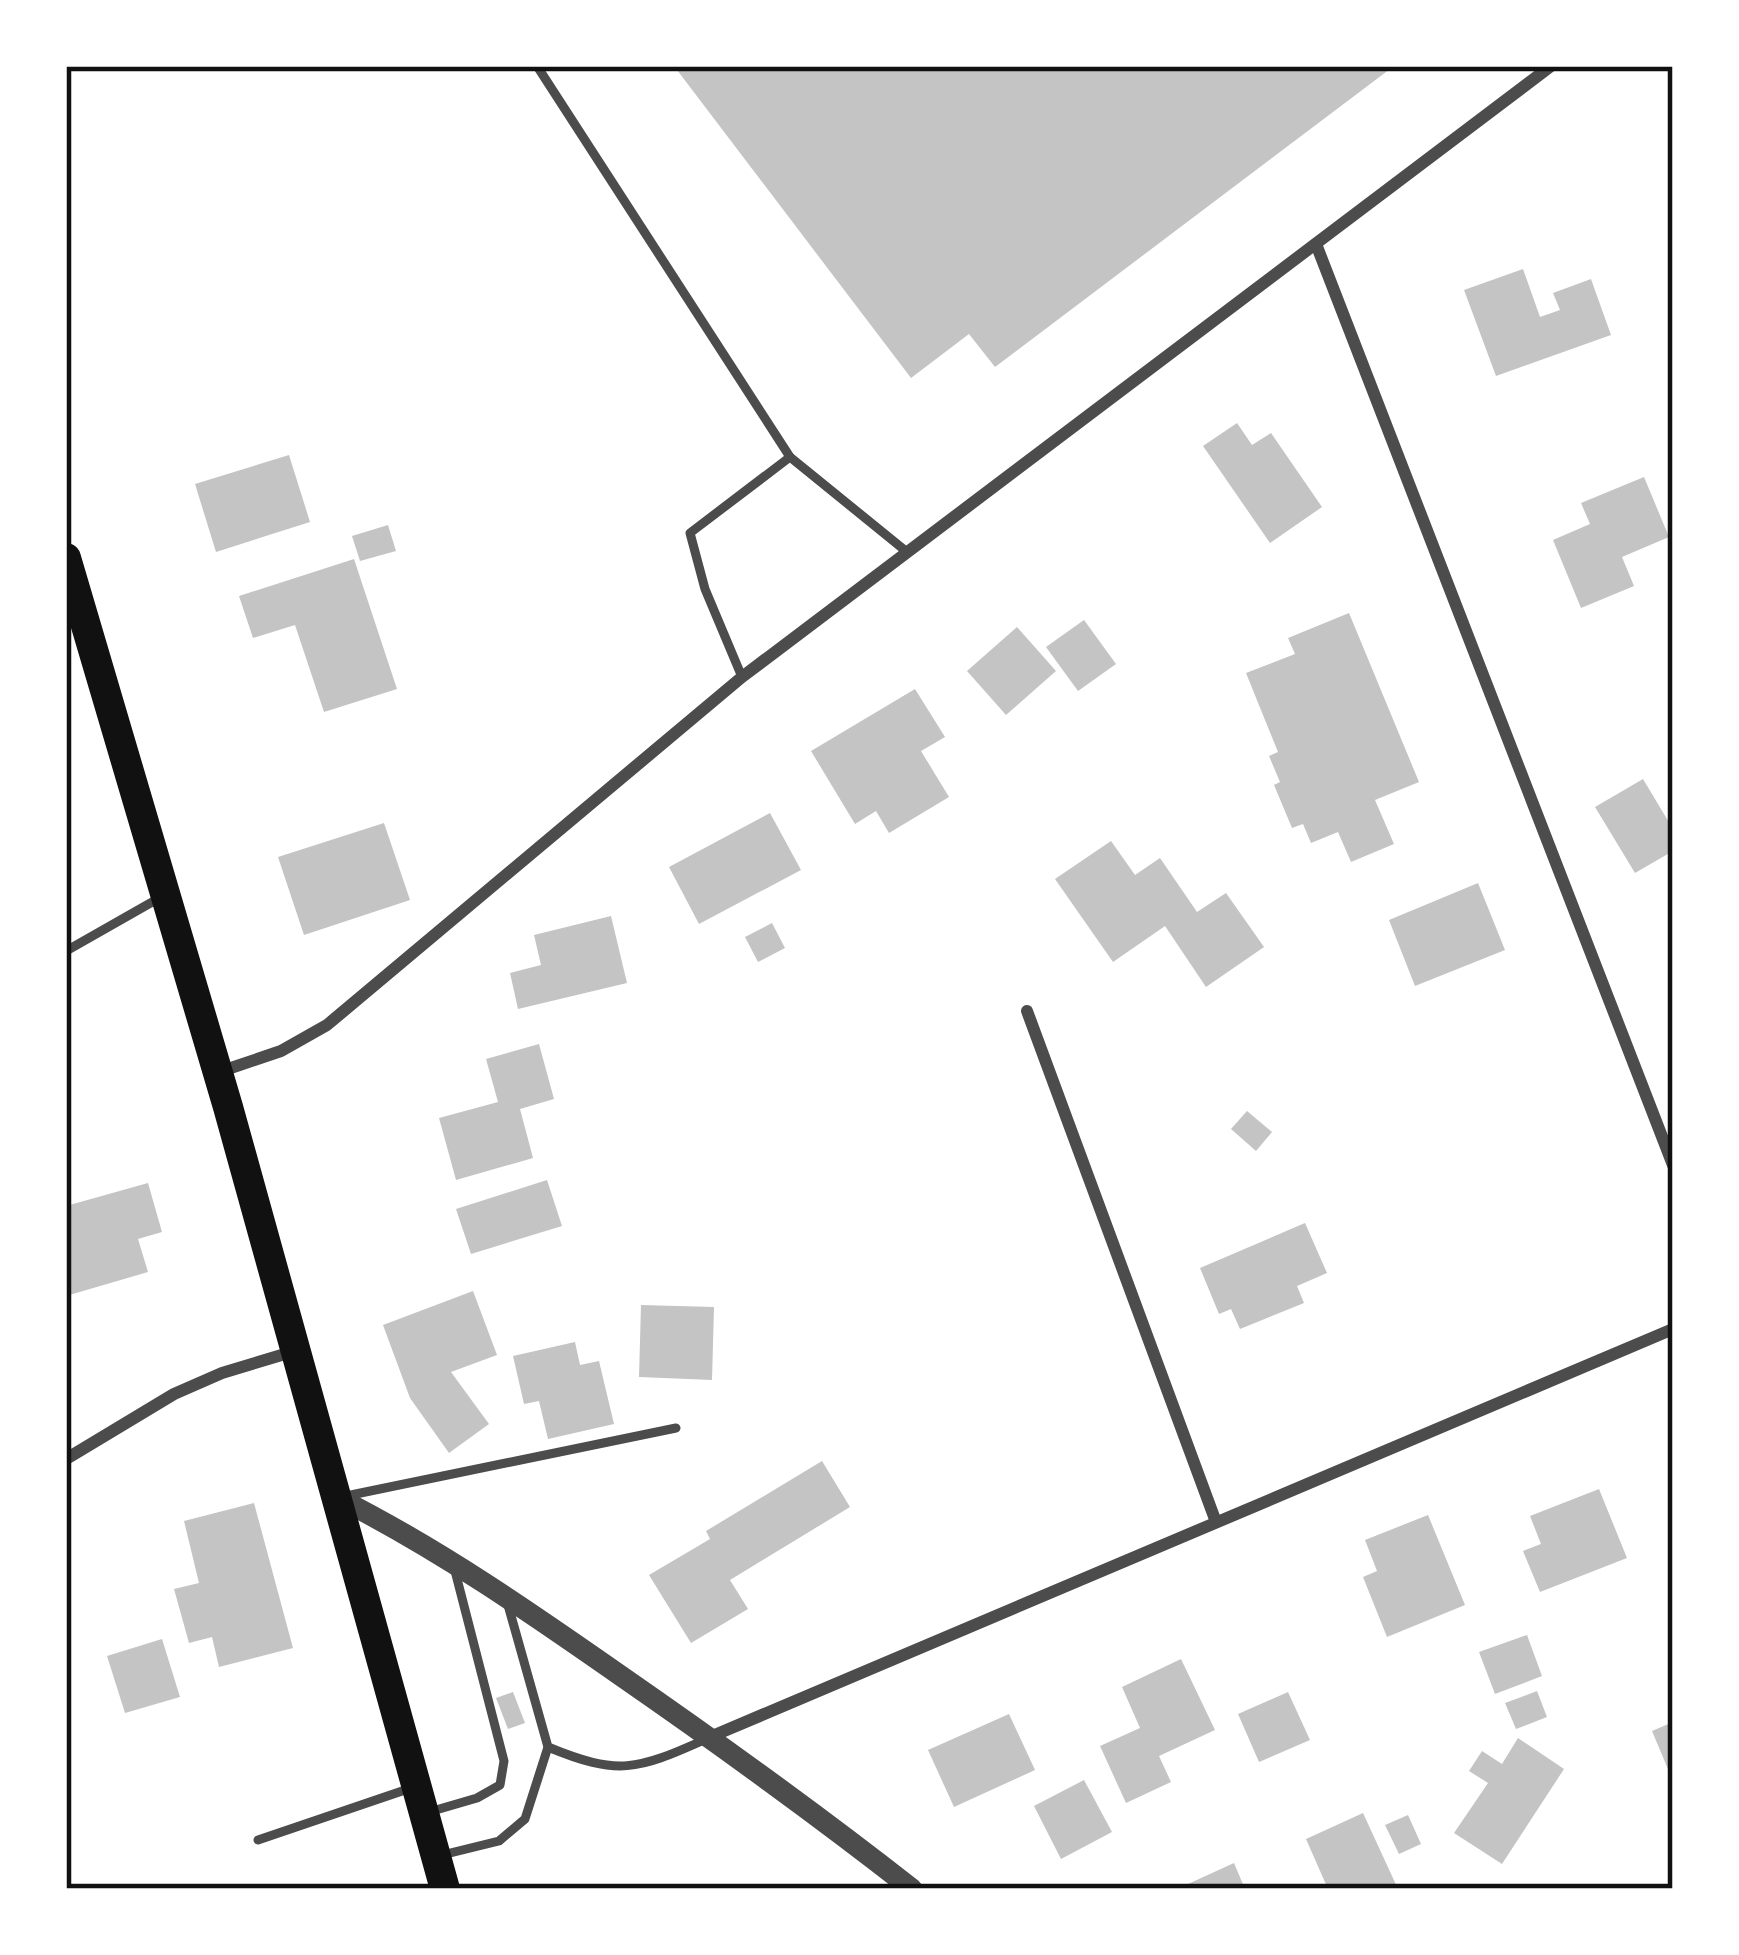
<svg xmlns="http://www.w3.org/2000/svg" width="1739" height="1955" viewBox="0 0 1739 1955" font-family="Mulish,sans-serif">
<style>
.building{fill:#c4c4c4}
.lines{fill:none;stroke-linecap:round;stroke-linejoin:round}
.service{stroke:#4c4c4c;stroke-width:9}
.minor{stroke:#4c4c4c;stroke-width:12}
.tertiary{stroke:#4c4c4c;stroke-width:21}
.primary{stroke:#111;stroke-width:30}
.neatline{fill:none;stroke:#111;stroke-width:4.5}
</style>
<rect width="100%" height="100%" fill="#fff"/>
<g class="building">
<path d="M 674,66 L 1394,66 L 995,367 L 969,334 L 911,378 Z"/>
<path d="M 1523,269 L 1540,317 L 1560,310 L 1553,293 L 1591,279 L 1611,335 L 1496,376 L 1464,290 Z"/>
<path d="M 1237,423 L 1252,445 L 1271,433 L 1322,507 L 1270,543 L 1203,446 Z"/>
<path d="M 289,455 L 310,522 L 216,552 L 195,484 Z"/>
<path d="M 1644,477 L 1669,537 L 1622,557 L 1634,586 L 1581,608 L 1553,540 L 1590,524 L 1581,503 Z"/>
<path d="M 388,525 L 396,551 L 360,561 L 352,536 Z"/>
<path d="M 354,559 L 397,689 L 324,712 L 295,625 L 253,638 L 239,596 Z"/>
<path d="M 1349,613 L 1419,782 L 1375,800 L 1394,844 L 1351,862 L 1338,832 L 1311,843 L 1303,824 L 1292,828 L 1274,785 L 1280,782 L 1269,756 L 1278,752 L 1246,673 L 1295,654 L 1288,638 Z"/>
<path d="M 1084,620 L 1116,664 L 1078,691 L 1046,647 Z"/>
<path d="M 1017,627 L 1056,671 L 1006,715 L 967,671 Z"/>
<path d="M 915,689 L 945,737 L 921,751 L 949,797 L 889,833 L 876,811 L 855,824 L 811,751 Z"/>
<path d="M 1643,779 L 1673,829 L 1673,851 L 1635,873 L 1595,807 Z"/>
<path d="M 770,813 L 801,870 L 699,924 L 669,867 Z"/>
<path d="M 384,823 L 410,900 L 304,935 L 278,857 Z"/>
<path d="M 1111,841 L 1135,875 L 1160,858 L 1197,912 L 1226,893 L 1264,947 L 1206,987 L 1165,926 L 1113,962 L 1055,879 Z"/>
<path d="M 1478,883 L 1505,950 L 1415,986 L 1389,920 Z"/>
<path d="M 611,916 L 627,983 L 518,1009 L 510,973 L 541,965 L 534,935 Z"/>
<path d="M 772,923 L 785,948 L 758,962 L 745,937 Z"/>
<path d="M 539,1044 L 554,1099 L 520,1109 L 533,1158 L 456,1180 L 439,1118 L 498,1102 L 486,1059 Z"/>
<path d="M 1247,1111 L 1272,1132 L 1256,1151 L 1231,1129 Z"/>
<path d="M 547,1180 L 562,1226 L 471,1254 L 456,1209 Z"/>
<path d="M 148,1183 L 162,1232 L 138,1239 L 148,1272 L 66,1296 L 66,1206 Z"/>
<path d="M 1305,1223 L 1327,1273 L 1297,1286 L 1304,1303 L 1240,1329 L 1231,1309 L 1219,1314 L 1200,1268 Z"/>
<path d="M 473,1291 L 497,1355 L 451,1372 L 489,1424 L 449,1453 L 410,1398 L 383,1325 Z"/>
<path d="M 641,1305 L 714,1307 L 712,1380 L 639,1377 Z"/>
<path d="M 575,1342 L 580,1365 L 599,1361 L 614,1424 L 548,1439 L 539,1401 L 524,1404 L 513,1356 Z"/>
<path d="M 822,1461 L 850,1507 L 730,1580 L 748,1609 L 691,1643 L 649,1575 L 710,1539 L 706,1531 Z"/>
<path d="M 1599,1489 L 1627,1558 L 1540,1592 L 1523,1551 L 1541,1544 L 1530,1516 Z"/>
<path d="M 254,1503 L 293,1648 L 219,1667 L 212,1637 L 189,1643 L 174,1589 L 199,1583 L 184,1521 Z"/>
<path d="M 1428,1515 L 1465,1605 L 1387,1637 L 1363,1577 L 1377,1571 L 1365,1540 Z"/>
<path d="M 1527,1635 L 1542,1676 L 1495,1694 L 1479,1652 Z"/>
<path d="M 162,1639 L 180,1697 L 125,1713 L 107,1656 Z"/>
<path d="M 1181,1659 L 1215,1730 L 1159,1756 L 1171,1782 L 1126,1803 L 1100,1746 L 1140,1728 L 1122,1687 Z"/>
<path d="M 1537,1691 L 1547,1717 L 1516,1729 L 1505,1703 Z"/>
<path d="M 513,1692 L 525,1723 L 508,1729 L 496,1698 Z"/>
<path d="M 1288,1692 L 1310,1740 L 1259,1762 L 1238,1714 Z"/>
<path d="M 1009,1714 L 1035,1770 L 954,1807 L 928,1750 Z"/>
<path d="M 1673,1722 L 1673,1781 L 1652,1731 Z"/>
<path d="M 1518,1738 L 1564,1769 L 1502,1864 L 1454,1833 L 1488,1783 L 1469,1771 L 1482,1751 L 1502,1764 Z"/>
<path d="M 1084,1780 L 1112,1832 L 1061,1859 L 1034,1806 Z"/>
<path d="M 1363,1813 L 1398,1889 L 1328,1889 L 1306,1839 Z"/>
<path d="M 1408,1815 L 1421,1844 L 1399,1854 L 1385,1825 Z"/>
<path d="M 1234,1863 L 1245,1889 L 1177,1889 Z"/>
</g>
<g class="lines">
<g class="service">
<path d="M 537,66 L 790,457"/>
<path d="M 742,677 L 705,589 L 690,533 L 790,457 L 907,552"/>
<path d="M 66,951 L 161,897"/>
<path d="M 346,1496 L 676,1428"/>
<path d="M 508,1605 L 548,1747 C 618,1776 637,1770 704,1740"/>
<path d="M 429,1812 L 477,1798 L 500,1785 L 504,1761 L 454,1567"/>
<path d="M 258,1840 L 411,1788"/>
<path d="M 442,1855 L 499,1841 L 525,1819 L 548,1747"/>
</g>
<g class="minor">
<path d="M 1316,244 L 1673,1165"/>
<path d="M 1027,1011 L 1216,1522"/>
<path d="M 219,1072 L 281,1051 L 327,1025 L 742,677 L 1551,66"/>
<path d="M 66,1459 L 174,1394 L 222,1373 L 295,1351"/>
<path d="M 710,1737 L 1673,1329"/>
</g>
<path class="tertiary" d="M 338,1498 C 439,1549 531,1613 624,1678 C 722,1746 819,1816 912,1889"/>
<path class="primary" d="M 66,558 L 228,1107 L 445,1889"/>
</g>
<rect width="1739" height="1955" fill="none" stroke="#ffffff" stroke-width="138"/>
<rect x="69" y="69" width="1601" height="1817" class="neatline"/>
</svg>
